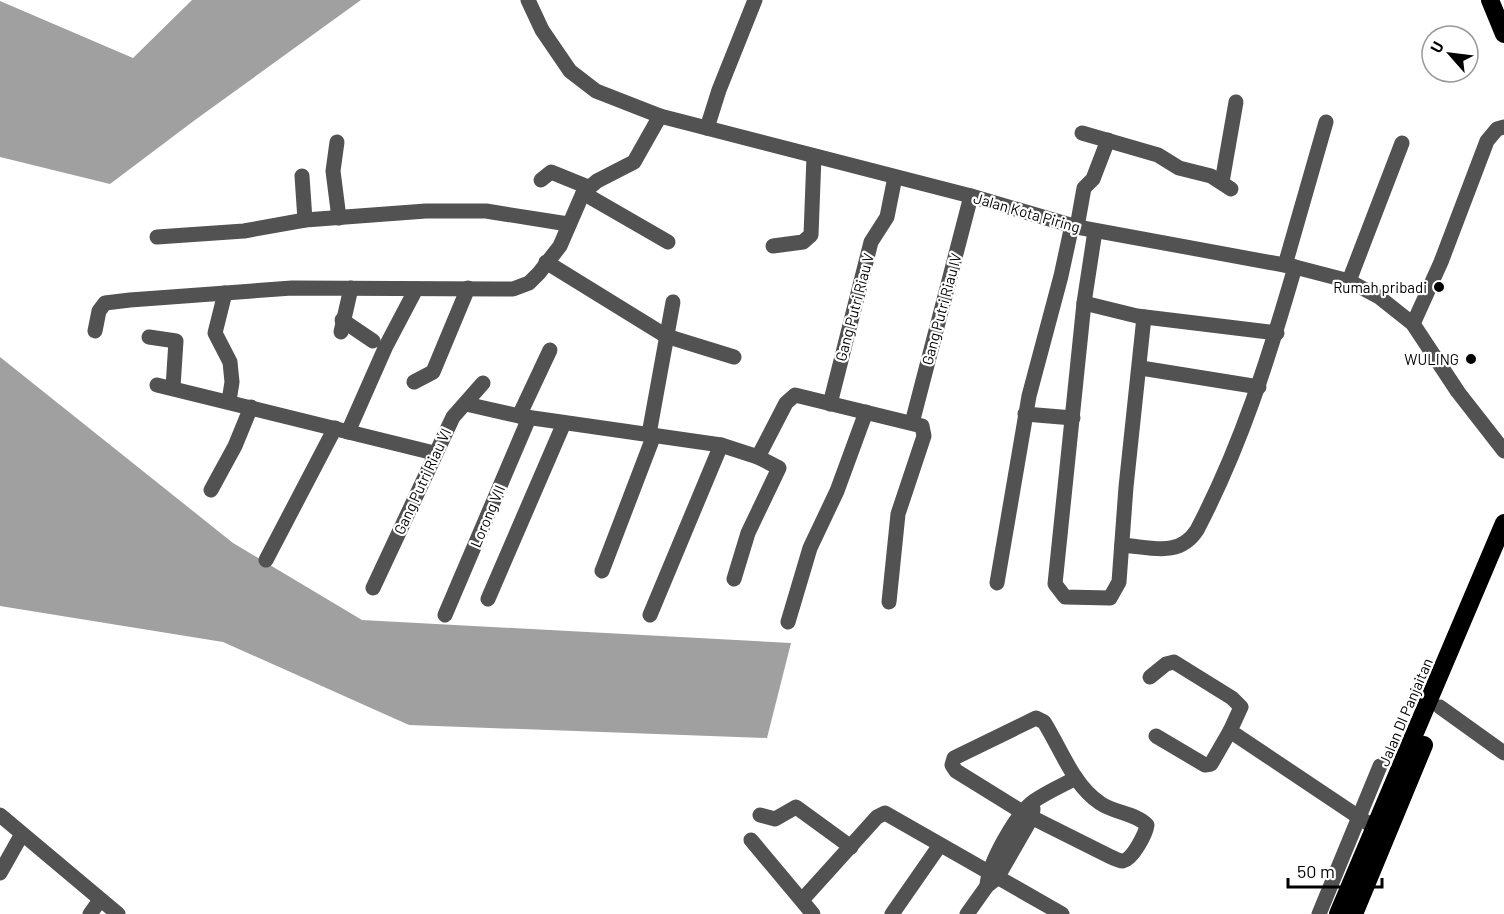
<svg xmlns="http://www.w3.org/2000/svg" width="1504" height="914" viewBox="0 0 1504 914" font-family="Barlow,sans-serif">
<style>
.water{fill:#a0a0a0}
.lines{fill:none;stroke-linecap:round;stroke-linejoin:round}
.minor{stroke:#525252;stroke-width:15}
.highway{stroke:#000;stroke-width:18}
.poi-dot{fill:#000;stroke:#fff;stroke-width:2}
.labels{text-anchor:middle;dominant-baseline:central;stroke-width:4.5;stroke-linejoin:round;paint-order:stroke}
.street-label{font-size:15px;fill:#000;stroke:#fff}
.poi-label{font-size:15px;fill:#000;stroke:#fff;text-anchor:end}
</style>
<rect width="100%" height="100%" fill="#fff"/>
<g class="water">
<path d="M 192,0 L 361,0 L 195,120 L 110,184 L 0,157 L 0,1 L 133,58 Z"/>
<path d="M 0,357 L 233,543 L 362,620 L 791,643 L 767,738 L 409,725 L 223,642 L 0,606 Z"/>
</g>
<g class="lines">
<g class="minor">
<path d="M 528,0 L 542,30 L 570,71 L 596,91 L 660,116 L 971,196 L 1077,227 L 1295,267 L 1349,281 L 1379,297 L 1413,324 L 1458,392 L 1504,451"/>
<path d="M 707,128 L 719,90 L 755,0"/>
<path d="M 1082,133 L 1158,155 L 1179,168 L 1211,176 L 1231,189"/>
<path d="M 337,142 L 333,171 L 339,218"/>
<path d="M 302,176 L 305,220"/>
<path d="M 541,180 L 551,172 L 588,187"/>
<path d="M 1222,182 L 1236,102"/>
<path d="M 583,193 L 668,242"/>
<path d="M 1077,227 L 1084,188 L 1093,179 L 1108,140"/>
<path d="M 1095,231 L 1084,303 L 1055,584 L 1065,597 L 1110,598 L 1119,582 L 1126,487 L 1144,317"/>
<path d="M 157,237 L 244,231 L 305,220 L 426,211 L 486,211 L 568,224"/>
<path d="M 773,246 L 803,242 L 811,235 L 814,156"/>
<path d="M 546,262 L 666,336 L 734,357"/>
<path d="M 1285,265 L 1326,122"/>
<path d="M 1349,281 L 1402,143"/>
<path d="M 225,293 L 215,333 L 230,362 L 232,382 L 229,401"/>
<path d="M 1084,303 L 1137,316 L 1277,333"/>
<path d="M 342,320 L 373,341"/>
<path d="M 1413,324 L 1441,262 L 1487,141 L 1497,129 L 1504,127"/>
<path d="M 95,331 L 99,311 L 105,303 L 130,300 L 292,288 L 499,289 L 513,289 L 529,283 L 539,273 L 560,246 L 583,193 L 597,181 L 634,162 L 660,116"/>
<path d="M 341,332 L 351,288"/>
<path d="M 149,337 L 176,341 L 173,387"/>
<path d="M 1141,368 L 1259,387"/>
<path d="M 414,382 L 433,372 L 468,288"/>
<path d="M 157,385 L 434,453"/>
<path d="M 466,404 L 519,416 L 721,445 L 758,457 L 786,403 L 795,395 L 922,426 L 924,436 L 898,514 L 889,602"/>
<path d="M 830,404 L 871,242 L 887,217 L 895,177"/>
<path d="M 1025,414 L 1073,418"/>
<path d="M 519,416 L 550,350"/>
<path d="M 912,423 L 971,196"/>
<path d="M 348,432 L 386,346 L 416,289"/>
<path d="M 649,434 L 673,302"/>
<path d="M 211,490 L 235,446 L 251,407"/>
<path d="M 1122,545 C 1151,547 1179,558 1197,530 C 1241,446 1269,357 1295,267"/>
<path d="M 266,560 L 335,428"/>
<path d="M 602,571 L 654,435"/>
<path d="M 734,579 L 748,533 L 779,468 L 758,457"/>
<path d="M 997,583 L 1029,396 L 1061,276 L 1072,225"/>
<path d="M 373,588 L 453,417 L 483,383"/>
<path d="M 488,599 L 564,423"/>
<path d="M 445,615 L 529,418"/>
<path d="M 650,615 L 721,445"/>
<path d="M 788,622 L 810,548 L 837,491 L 866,412"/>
<path d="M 1150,677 L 1166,664 L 1174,662 L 1232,698 L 1241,707 L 1230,731 L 1375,828"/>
<path d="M 1440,707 L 1504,753"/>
<path d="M 1036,718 L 1044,722 C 1061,749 1073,785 1100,803 C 1114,813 1135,813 1147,825 C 1146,833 1133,859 1123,861 C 1119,861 1113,858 1109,856 L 1027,815 L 956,771 L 952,765 L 954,758 Z"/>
<path d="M 1156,736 L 1205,765 L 1211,764 L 1230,731"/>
<path d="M 0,815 L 118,914"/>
<path d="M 760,815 L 775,819 L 796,807 L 851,847"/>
<path d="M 751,840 L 813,914"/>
<path d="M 0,873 L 22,834"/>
<path d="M 987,886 C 988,864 1016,814 1034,801 C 1047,792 1063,785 1076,778"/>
<path d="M 803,899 L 877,817 L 885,813 L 1062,914"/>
<path d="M 90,914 L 100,900"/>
<path d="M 892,914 L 940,845"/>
<path d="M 967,914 L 987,886 L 997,878 L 1032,817 L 1033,809"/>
<path d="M 1319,914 L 1380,766"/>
</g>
<g class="highway">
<path d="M 1490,0 L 1504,34"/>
<path d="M 1338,914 L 1504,523"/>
<path d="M 1354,914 L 1424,745"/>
</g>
</g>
<g class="poi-dot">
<circle cx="1439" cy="287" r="6"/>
<circle cx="1471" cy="359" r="6"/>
</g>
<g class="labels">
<g class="street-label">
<text transform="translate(1027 212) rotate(16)">Jalan Kota Piring</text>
<text transform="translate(854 307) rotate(-75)">Gang Putri Riau V</text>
<text transform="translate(941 309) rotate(-75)">Gang Putri Riau IV</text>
<text transform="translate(422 481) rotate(-65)">Gang Putri Riau VI</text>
<text transform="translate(487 516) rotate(-67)">Lorong VII</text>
<text transform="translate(1405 712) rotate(-67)">Jalan DI Panjaitan</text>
</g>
<g class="poi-label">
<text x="1427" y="287">Rumah pribadi</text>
<text x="1459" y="359">WULING</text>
</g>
</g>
<g transform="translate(1450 54) rotate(298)"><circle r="28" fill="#ffffff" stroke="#999999" stroke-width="1.5"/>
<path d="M0-4.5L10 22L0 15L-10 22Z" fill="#000000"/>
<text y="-9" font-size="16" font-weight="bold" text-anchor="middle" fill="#000000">U</text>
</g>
<path d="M1288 878v9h94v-9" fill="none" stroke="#000000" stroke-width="3"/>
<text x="1297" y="878" font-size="18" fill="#000000" stroke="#ffffff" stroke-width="4.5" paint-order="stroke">50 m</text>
</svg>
